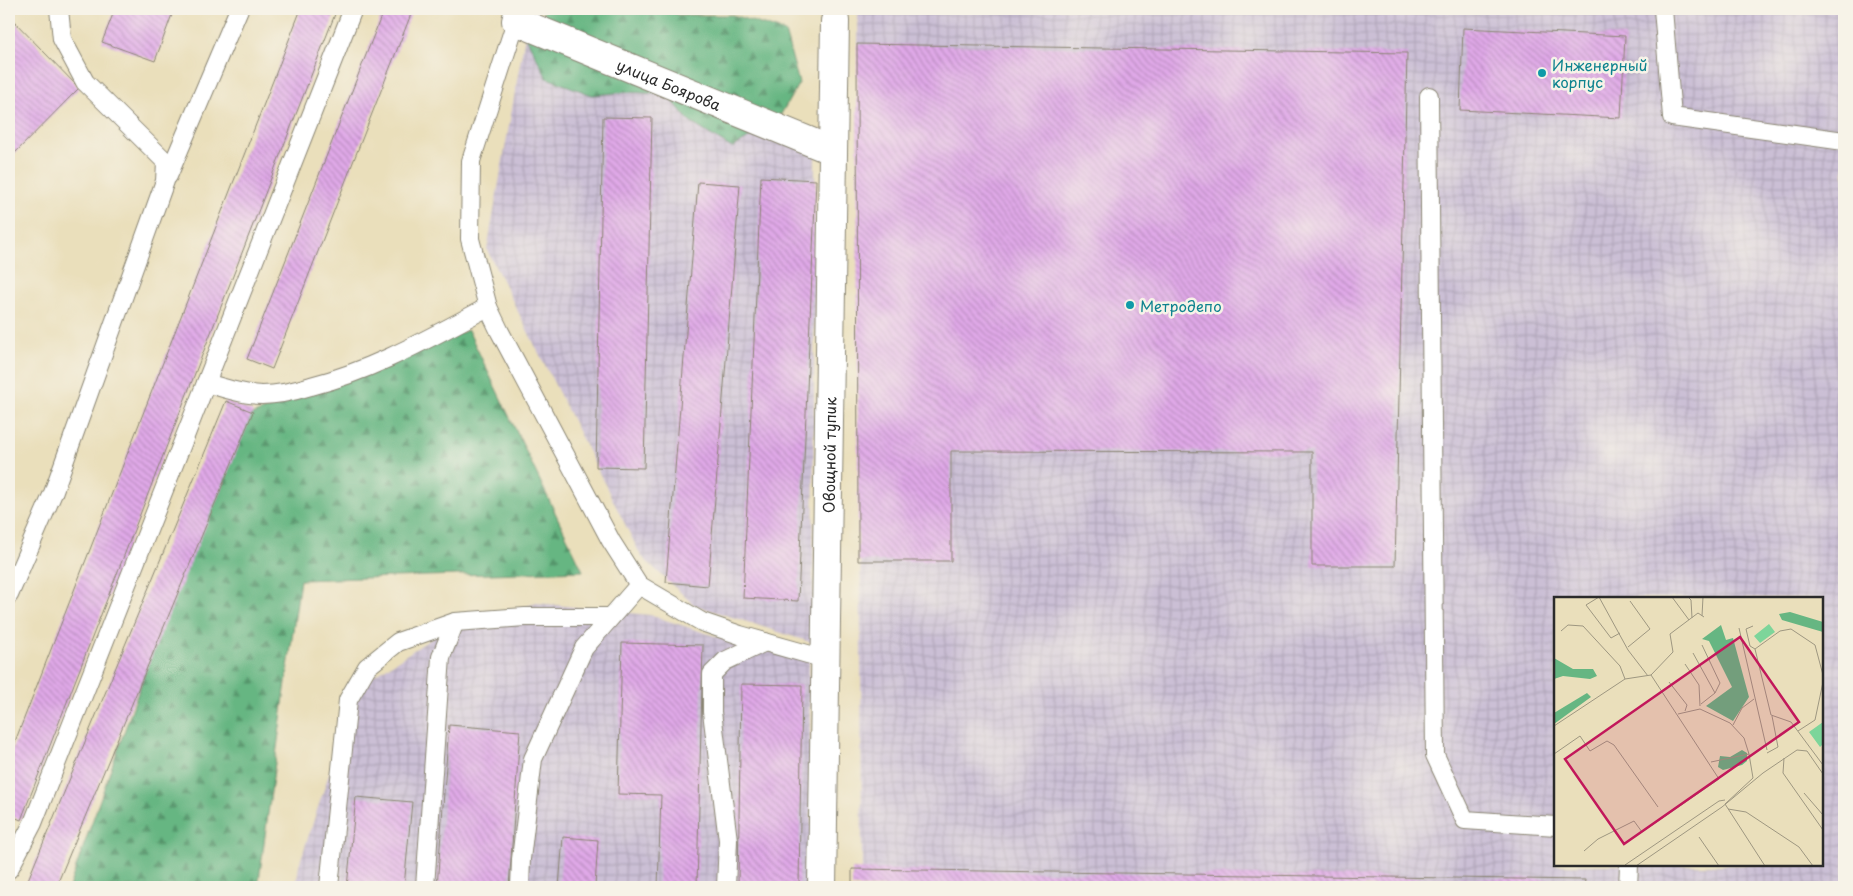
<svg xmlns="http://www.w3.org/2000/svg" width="1853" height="896" viewBox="0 0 1853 896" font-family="'Playpen Sans',sans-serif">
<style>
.industrial{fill:url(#industrial-grid);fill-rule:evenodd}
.forest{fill:url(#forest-firs);stroke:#487056}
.building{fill:url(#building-back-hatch)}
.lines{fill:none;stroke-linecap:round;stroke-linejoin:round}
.lane-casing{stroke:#8a8573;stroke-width:20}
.street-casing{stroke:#8a8573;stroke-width:30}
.lane{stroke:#fff;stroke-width:18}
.street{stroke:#fff;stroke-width:28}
.culture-dot{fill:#0f9aa8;stroke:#f7f3e8;stroke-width:2}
.labels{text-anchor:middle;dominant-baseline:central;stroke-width:5;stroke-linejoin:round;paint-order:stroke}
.culture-label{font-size:15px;fill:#0d838f;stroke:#f7f3e8;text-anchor:start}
.street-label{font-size:15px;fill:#2b2b2b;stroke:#f7f3e8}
.inset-road{fill:none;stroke:#9e9781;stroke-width:1}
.view{fill:#c2185b;fill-opacity:0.15;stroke:#c2185b;stroke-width:2.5}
.inset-edge{fill:none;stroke:#2b2b2b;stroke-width:2.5}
</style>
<defs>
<pattern id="industrial-grid" width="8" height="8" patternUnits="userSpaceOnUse" patternTransform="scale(1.25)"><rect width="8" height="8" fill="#cbbfd5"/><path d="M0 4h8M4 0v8" fill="none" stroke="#aea4b7"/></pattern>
<pattern id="forest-firs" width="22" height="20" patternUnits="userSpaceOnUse" patternTransform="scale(1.25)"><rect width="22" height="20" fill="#66b682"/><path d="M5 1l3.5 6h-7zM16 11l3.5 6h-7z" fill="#54946b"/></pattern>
<pattern id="building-back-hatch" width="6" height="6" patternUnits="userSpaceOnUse" patternTransform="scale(1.25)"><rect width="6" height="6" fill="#e0a9e8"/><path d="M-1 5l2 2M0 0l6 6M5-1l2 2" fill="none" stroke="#b68abc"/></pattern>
</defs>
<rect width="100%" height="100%" fill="#f7f3e8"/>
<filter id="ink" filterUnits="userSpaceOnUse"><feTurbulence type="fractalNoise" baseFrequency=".02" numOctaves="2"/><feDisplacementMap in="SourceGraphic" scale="10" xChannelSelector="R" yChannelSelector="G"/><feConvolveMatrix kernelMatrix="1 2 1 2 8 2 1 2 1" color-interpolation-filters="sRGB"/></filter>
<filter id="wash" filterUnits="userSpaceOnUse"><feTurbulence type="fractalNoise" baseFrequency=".0096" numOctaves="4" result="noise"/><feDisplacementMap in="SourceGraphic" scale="20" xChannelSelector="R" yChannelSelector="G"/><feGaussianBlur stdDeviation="1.12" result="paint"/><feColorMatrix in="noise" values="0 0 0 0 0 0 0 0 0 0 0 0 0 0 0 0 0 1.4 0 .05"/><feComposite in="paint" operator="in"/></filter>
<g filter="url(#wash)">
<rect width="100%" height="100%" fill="#eadfbb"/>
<g class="industrial">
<path d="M 858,9 L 1844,9 L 1844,887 L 862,887 ZM 1556,598 L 1822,598 L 1822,865 L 1556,865 Z"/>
<path d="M 525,35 L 815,153 L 813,643 L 694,605 L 641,556 L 487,250 Z"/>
<path d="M 536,603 L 650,615 L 746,646 L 809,659 L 812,887 L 296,887 L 299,865 L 358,686 L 440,633 Z"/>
</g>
<g class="forest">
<path d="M 546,9 L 667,9 L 678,15 L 733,15 L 785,32 L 799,83 L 777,121 L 732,148 L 690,122 L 667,94 L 626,92 L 592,95 L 547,78 L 525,35 Z"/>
<path d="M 468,330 L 583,571 L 300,580 L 258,887 L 69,887 L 234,422 Z"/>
</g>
<g id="blocks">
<g class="building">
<path d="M 115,9 L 174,9 L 155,61 L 102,42 Z"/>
<path d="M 301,9 L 337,9 L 21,820 L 9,815 L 9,757 Z"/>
<path d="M 384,9 L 413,9 L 272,369 L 247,359 Z"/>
<path d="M 9,16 L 79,88 L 9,159 Z"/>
<path d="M 1463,28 L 1625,36 L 1621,118 L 1460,110 Z"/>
<path d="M 857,44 L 1407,53 L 1395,566 L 1312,566 L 1312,452 L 951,451 L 951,561 L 858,561 Z"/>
<path d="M 603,117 L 652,118 L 644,468 L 596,467 Z"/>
<path d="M 761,177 L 816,180 L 798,601 L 743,598 Z"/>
<path d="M 698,182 L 740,185 L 708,586 L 666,582 Z"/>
<path d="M 226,401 L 253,412 L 56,887 L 25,887 Z"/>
<path d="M 622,643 L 703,645 L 697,887 L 658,887 L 661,795 L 618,794 Z"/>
<path d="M 741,684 L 802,685 L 799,887 L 738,887 Z"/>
<path d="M 449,725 L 520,731 L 509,887 L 437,887 Z"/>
<path d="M 356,797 L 412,802 L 404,887 L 347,887 Z"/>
<path d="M 563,837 L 598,840 L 595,887 L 559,887 Z"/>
<path d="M 852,869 L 1585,880 L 1584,887 L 852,887 Z"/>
</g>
</g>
</g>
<g filter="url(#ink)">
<use href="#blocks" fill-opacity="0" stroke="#8a8573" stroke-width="1"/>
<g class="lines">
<defs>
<g id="lane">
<path d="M 1663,9 L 1672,117 L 1844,141"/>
<path d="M 516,21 L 471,161 L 470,239 L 488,307 L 500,332 L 611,541 L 639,585 L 702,622 L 740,635 L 825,659"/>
<path d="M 1429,96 L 1435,755 L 1465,820 L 1556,826"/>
<path d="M 168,176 L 239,9"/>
<path d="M 206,383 C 225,388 243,395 262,395 C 279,395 295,391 311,386 C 374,370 431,337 488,307"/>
<path d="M 9,595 L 53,493 L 165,181 L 166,162 L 85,82 L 62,39 L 59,9"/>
<path d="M 9,869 L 33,823 L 353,9"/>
<path d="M 329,887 L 348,700 L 367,667 L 398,642 L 455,622 L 525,617 L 611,617"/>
<path d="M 425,887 L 441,657 L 455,622"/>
<path d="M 520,887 L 521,859 L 533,759 L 584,648 L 639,585"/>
<path d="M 726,887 L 728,840 L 712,712 L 712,674 L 725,661 L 765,642"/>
<path d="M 1628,887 L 1629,865"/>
</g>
<g id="street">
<path id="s1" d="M 519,9 L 516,21 L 833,151"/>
<path id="s2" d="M 822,887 L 835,21"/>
</g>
</defs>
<use href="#lane" class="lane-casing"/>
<use href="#street" class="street-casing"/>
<use href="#lane" class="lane"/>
<use href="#street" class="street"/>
</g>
</g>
<g class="culture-dot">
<circle cx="1542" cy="73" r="5"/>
<circle cx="1130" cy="305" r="5"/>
</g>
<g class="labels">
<g class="culture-label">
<text x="1552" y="64">Инженерный<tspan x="1552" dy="17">корпус</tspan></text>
<text x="1140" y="305">Метродепо</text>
</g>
<g class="street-label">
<text stroke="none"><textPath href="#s1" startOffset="178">улица Боярова</textPath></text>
<text stroke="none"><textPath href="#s2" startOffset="432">Овощной тупик</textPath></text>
</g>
</g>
<g transform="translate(1554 597)">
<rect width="269" height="269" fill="#eadfbb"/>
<path d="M 236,15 L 269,25 L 269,35 L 228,23 L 225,17 ZM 167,28 L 172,43 L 179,41 L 195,100 L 179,124 L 152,109 L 178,90 L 155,44 L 148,42 ZM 0,61 L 19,72 L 39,72 L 43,79 L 36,82 L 9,79 L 0,82 ZM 33,96 L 37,100 L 0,127 L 0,116 ZM 188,153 L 193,156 L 193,164 L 188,168 L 169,173 L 164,170 L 166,159 L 176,160 Z" fill="#66b682"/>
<path d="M 215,27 L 221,35 L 206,46 L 200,39 ZM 269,125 L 269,147 L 266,150 L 255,135 Z" fill="#7dd59a"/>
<path class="inset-road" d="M 45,0 L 74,53 L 94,79M 45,0 L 32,8 L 57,41 L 66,36M 118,0 L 135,23M 134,0 L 137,3 L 138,21M 148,19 L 149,0M 199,29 L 192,32 L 196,49 L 201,52 L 217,118 L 237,125 L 269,168M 185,31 L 213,153M 7,34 L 14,28 L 29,29 L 66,69 L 71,82M 74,50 L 96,32 L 76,4M 201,52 L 226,34 L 237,32 L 261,48 L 269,78M 139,56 L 161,96M 131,67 L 145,88 L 146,109M 115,85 L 133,108 L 131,114M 147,107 L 161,96 L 166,86 L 148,48M 124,117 L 146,112 L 176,126 L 190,141 L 195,157M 179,128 L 188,111 L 200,102M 0,129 L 71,82 L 97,78 L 119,55 L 116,37 L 144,16 L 150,20M 244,134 L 261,123 L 269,85M 213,156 L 224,150 L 218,119M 0,157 L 26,139 L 36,154 L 53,144 L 60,148 L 104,210M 230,161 L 229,176 L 269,233M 157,165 L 195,157 L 199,181 L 171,207 L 211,269M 250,196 L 269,218M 174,212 L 192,215 L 245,250 L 259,269M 145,240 L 165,269M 30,254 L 44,242 L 80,224 L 88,235 L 165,182 L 97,78M 71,268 L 165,204 L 171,203M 82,269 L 168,210 L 209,176 L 243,153 L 253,154 L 269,177"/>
<path class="view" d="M 186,40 L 245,125 L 70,247 L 11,162 Z"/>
<rect width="269" height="269" class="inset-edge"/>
</g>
<rect width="1853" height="896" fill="none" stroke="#f7f3e8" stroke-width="30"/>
</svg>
